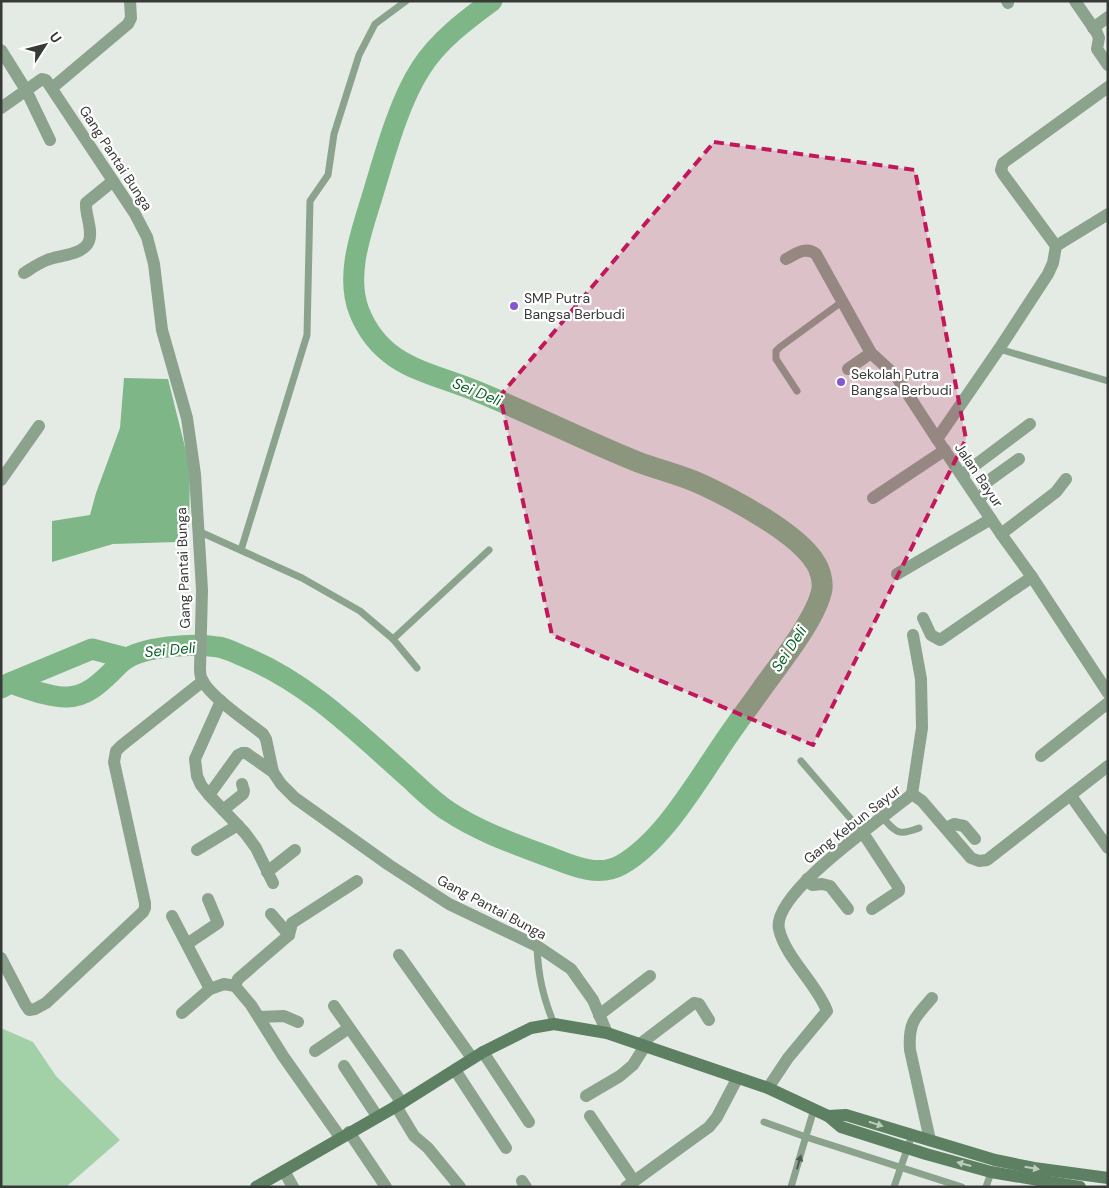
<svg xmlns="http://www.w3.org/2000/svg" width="1109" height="1188" viewBox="0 0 1109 1188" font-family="'DM Sans',sans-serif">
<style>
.green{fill:#a2d1a8}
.water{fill:#7fb687}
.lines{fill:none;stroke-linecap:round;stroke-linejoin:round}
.river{stroke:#7fb687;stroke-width:21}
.service{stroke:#8ba38d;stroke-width:7}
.minor{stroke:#8ba38d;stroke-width:12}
.secondary{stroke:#5d8062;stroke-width:12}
.oneway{fill:#beccc0}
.oneway2{fill:#515a52}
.marked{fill:#c2185b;fill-opacity:0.2;stroke:#c2185b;stroke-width:4;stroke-dasharray:10 6;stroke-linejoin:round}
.poi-dot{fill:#8557d0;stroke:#fff;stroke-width:2}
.labels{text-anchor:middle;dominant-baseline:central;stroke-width:4.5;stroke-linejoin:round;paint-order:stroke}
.street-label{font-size:14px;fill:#383a38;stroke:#fff}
.poi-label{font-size:14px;fill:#383a38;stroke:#fff;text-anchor:start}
.water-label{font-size:15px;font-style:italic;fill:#0b6227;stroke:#fff}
</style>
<rect width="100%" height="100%" fill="#e4ebe5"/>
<path class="green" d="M 1,1028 L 33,1042 L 56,1076 L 120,1140 L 66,1187 L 1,1187 Z"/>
<path class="water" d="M 124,378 L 168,379 L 190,467 L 189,533 L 176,542 L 113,544 L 52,562 L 52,521 L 90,515 L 96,493 L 120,428 Z"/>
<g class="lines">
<g class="river">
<path d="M 10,683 L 92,649 L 126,658"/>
<path d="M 1,688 L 10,683 C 26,688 51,698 67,697 C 92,696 106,676 123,661 C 142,646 194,643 218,647 C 227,648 237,654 245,657 C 309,683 359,734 410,779 C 422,790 434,802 448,811 C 481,833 518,845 555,859 C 575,867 600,877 621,865 C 660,843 691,791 716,754 C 730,732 746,711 761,690 C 778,666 817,618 822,589 C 823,581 820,569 815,562 C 797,533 735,500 703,485 C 682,475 659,470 638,462 C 583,440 530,413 476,391 C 427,371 381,367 359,311 C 344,272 364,225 375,187 C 386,150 400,100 421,68 C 438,41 466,20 492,1"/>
</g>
<g class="service">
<path d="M 999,349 L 1108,381"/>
<path d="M 797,391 L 776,359 L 776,351 L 780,347 L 843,301"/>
<path d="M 198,531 L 302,578 L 360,611 L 393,639 L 417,668"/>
<path d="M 241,550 L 307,335 L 310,201 L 328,175 L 334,134 L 359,55 L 375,24 L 406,1"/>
<path d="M 393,639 L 489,550"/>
<path d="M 801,761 L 863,833"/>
<path d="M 883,818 C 897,833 898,836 919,828"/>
<path d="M 537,946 C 538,975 543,997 554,1024"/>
<path d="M 764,1122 L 806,1137 L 962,1187"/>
<path d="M 791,1187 L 814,1109"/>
<path d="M 894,1187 L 912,1135"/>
<path d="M 986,1187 L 992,1170"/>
</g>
<g class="minor">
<path d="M 1007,1 L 1008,3"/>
<path d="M 1075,1 L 1097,33 L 1099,38 L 1097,49 L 1108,65"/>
<path d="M 1093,28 L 1108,17"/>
<path d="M 1,50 L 26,90 L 50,140"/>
<path d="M 52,88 L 128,24 L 131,18 L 130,1"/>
<path d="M 1,108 L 42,79 L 46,80 L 135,214 L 147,237 L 154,264 L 162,330 L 187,418 L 195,474 L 202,590 L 200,669 C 200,672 200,674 201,677 C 206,694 248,722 263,734 L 266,739 L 273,772 L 281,784 L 295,798 L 389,865 L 449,904 L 537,946 L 571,969 L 593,1000 L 607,1033"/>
<path d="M 1056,246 L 1053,263 L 1048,274 L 999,349 L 937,439 L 1001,534 L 1032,577 L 1108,693"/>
<path d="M 1056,246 L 1003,174 L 1001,170 L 1003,163 L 1108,87"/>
<path d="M 1056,246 L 1108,214"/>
<path d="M 786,259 C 796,254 806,246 816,254 L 871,353 L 896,376 L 937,439"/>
<path d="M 24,273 C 32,268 39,263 47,260 C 59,255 84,255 89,241 C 93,230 85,214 86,203 L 113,181"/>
<path d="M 848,369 L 871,353"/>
<path d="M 962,475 L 1030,424"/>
<path d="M 1,480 L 39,426"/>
<path d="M 873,498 L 945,450"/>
<path d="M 978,499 L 986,493 L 984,484 L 1019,459"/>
<path d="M 1001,534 L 1056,492 L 1066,479"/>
<path d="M 897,574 L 991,519"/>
<path d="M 923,618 L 931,635 L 940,640 L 1032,577"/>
<path d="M 221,701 L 195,759 L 197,776 L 201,785 L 209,795 L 245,833 L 256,848 L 273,883"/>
<path d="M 1041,756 L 1108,703"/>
<path d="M 912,794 L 922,728 L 921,679 L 913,635"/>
<path d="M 209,795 L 238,755 L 242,753 L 246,753 L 273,772"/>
<path d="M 1071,796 L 1108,848"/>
<path d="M 223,810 L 243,794 L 244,791 L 242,784"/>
<path d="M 946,828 L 954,824 L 964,826 L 975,839"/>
<path d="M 863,833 L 899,888 L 899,891 L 872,909"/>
<path d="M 197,850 L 238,825"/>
<path d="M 267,872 L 295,850"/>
<path d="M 807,879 L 812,885 L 822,884 L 830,886 L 848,909"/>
<path d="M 271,914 L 289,935"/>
<path d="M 172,916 L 210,989"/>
<path d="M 187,944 L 218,923 L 208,899"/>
<path d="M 399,955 L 472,1058"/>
<path d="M 1,958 L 25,1004 L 29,1010 L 35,1009 L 46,1003 L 143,912 L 145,908 L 145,903 L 114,762 L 116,751 L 121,746 L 203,681"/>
<path d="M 235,986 L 238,979 L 289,935 L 292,923 L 357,881"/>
<path d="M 334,1006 L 402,1103"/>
<path d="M 182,1013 L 210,989 L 224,984 L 235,986 L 251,1005 L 283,1056 L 340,1137"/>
<path d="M 599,1015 L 650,976"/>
<path d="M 259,1017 L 284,1016 L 298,1022"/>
<path d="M 640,1044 L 694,1003 L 699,1004 L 709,1020"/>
<path d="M 315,1051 L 349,1028"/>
<path d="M 483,1052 L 529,1122"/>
<path d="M 344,1066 L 377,1116"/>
<path d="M 455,1070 L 506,1148"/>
<path d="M 768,1088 L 788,1058 L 827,1011 C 817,984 785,957 779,929 C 771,893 885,817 912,794 L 922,801 L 971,858 L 979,861 L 987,860 L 1108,766"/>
<path d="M 586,1096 L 620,1076 L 633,1065 L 645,1046"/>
<path d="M 396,1106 L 414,1136 L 428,1148 L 460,1187"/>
<path d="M 590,1116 L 634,1181"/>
<path d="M 349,1132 L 386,1187"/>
<path d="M 930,1140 L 910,1050 C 908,1023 915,1017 932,998"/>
<path d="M 284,1171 L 293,1187"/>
<path d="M 522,1181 L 526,1187"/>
<path d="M 626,1187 L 709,1127 L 717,1117 L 737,1079"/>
</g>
<g class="secondary">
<path d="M 828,1116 L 846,1115 L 995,1160 L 1034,1168 L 1108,1178"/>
<path d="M 256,1187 L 402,1103 L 483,1052 L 531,1028 L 554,1024 L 607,1033 L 768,1088 L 828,1116 L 841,1127 L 926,1154 L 991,1172 L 1080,1187"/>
</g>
</g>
<defs><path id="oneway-solid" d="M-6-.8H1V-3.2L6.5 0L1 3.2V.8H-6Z" transform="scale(1.25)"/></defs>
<g class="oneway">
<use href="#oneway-solid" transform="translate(876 1124) rotate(17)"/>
<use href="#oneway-solid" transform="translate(964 1164) rotate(-165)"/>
<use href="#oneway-solid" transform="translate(1032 1168) rotate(10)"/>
</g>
<use class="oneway2" href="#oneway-solid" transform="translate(799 1162) rotate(-74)"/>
<path class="marked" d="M 714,142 L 915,170 L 966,439 L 813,745 L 552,635 L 500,396 Z"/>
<g class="poi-dot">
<circle cx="514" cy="306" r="5"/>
<circle cx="841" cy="382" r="5"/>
</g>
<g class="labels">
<g class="street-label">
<text transform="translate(116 158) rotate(57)">Gang Pantai Bunga</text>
<text transform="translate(979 475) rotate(56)">Jalan Bayur</text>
<text transform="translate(183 568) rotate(-92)">Gang Pantai Bunga</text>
<text transform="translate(852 824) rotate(-38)">Gang Kebun Sayur</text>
<text transform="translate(492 907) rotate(28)">Gang Pantai Bunga</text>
</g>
<g class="poi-label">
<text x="524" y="298">SMP Putra<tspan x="524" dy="16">Bangsa Berbudi</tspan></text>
<text x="851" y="374">Sekolah Putra<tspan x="851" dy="16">Bangsa Berbudi</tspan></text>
</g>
<g class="water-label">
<text transform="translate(477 392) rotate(22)">Sei Deli</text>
<text transform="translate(789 649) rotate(-57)">Sei Deli</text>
<text transform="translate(170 650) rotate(-5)">Sei Deli</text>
</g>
</g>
<rect width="1109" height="1188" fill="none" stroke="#383a38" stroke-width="5"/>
<g transform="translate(45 45) rotate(54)" stroke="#ffffff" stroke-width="4" paint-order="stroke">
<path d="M0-4L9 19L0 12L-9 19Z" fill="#383a38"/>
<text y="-8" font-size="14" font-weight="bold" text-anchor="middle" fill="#383a38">U</text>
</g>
</svg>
